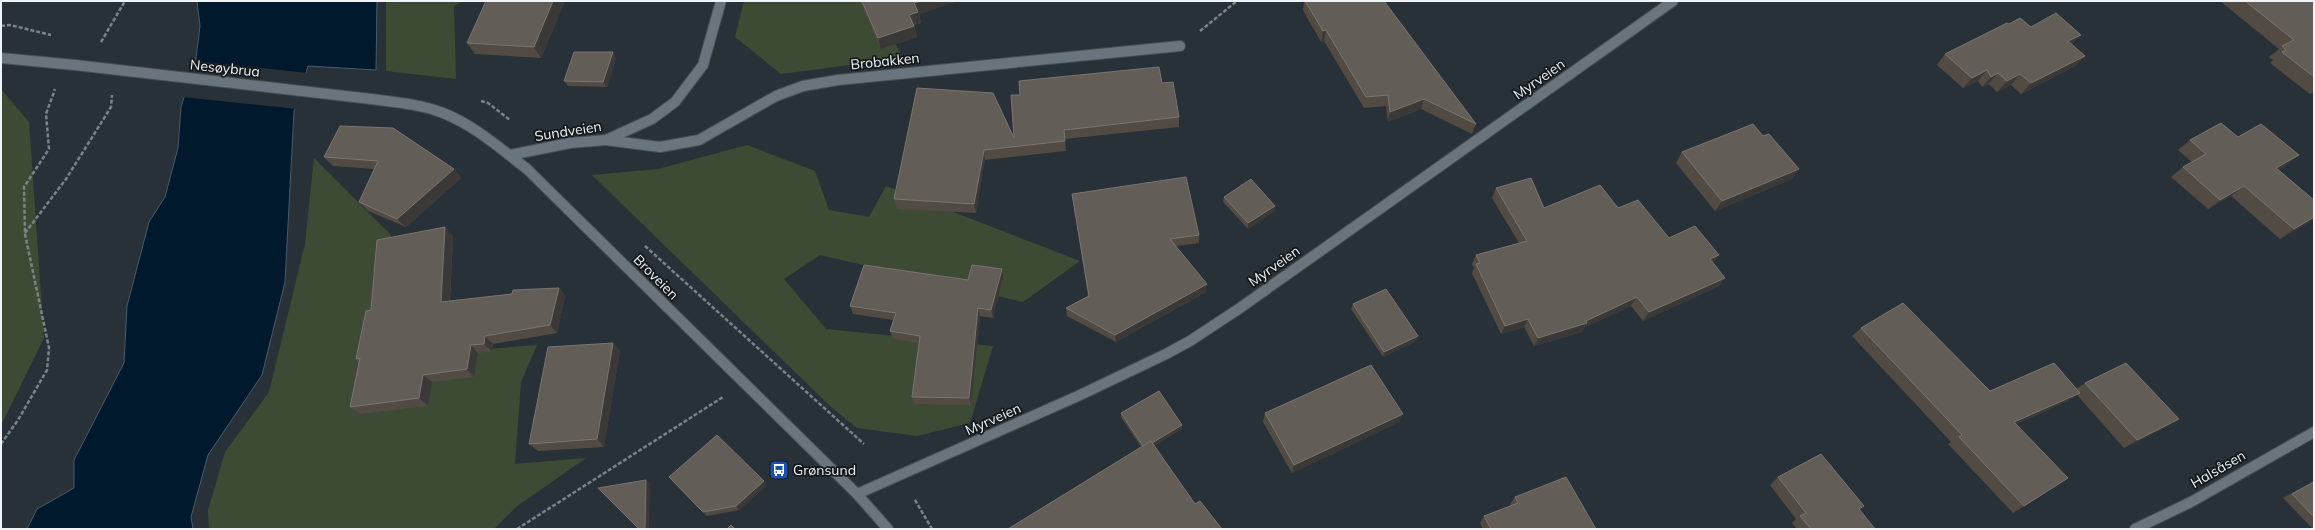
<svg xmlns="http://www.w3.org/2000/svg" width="2315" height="530" viewBox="0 0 2315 530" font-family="Mulish,sans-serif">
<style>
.green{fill:#3e4b34}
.water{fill:#01192c;stroke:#485b6a}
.pier{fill:#283138}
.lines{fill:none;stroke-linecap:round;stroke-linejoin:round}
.service-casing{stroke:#464e53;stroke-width:12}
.minor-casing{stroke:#464e53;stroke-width:12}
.tertiary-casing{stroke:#464e53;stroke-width:12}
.path{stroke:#7b8388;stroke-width:2.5;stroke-dasharray:4 2;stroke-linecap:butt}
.service{stroke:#6a747d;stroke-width:10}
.minor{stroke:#6a747d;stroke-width:10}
.tertiary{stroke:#6a747d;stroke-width:10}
.tertiary-bridge-casing{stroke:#464e53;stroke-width:12;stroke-linecap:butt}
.tertiary-bridge{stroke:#6a747d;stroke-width:10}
.wall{fill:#524b44}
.shaded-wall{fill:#3a3937}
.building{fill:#635d57;stroke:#797570}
.labels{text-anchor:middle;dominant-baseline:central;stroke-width:3.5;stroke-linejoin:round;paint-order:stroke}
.street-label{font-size:14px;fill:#eff5f9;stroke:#14181b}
.poi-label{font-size:14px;fill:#eff5f9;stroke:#14181b;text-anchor:start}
</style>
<rect width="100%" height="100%" fill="#283138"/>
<g class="green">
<path d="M 386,1 L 463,1 L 454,6 L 456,79 L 386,71 Z"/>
<path d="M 744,1 L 894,1 L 886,26 L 903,58 L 781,74 L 735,37 Z"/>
<path d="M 1,89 L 29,122 L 44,338 L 1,425 Z"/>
<path d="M 747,145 L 815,171 L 829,210 L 869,217 L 886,186 L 1080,261 L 1023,302 L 820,255 L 784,279 L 826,329 L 993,346 L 970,423 L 917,436 L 857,428 L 830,406 L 592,175 L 658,169 Z"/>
<path d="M 314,158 L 391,235 L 366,361 L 401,356 L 537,345 L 521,382 L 515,464 L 586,458 L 516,507 L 494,529 L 209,529 L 208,510 L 225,452 L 269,392 L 305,244 Z"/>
</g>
<path class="water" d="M 197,1 L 377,1 L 376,70 L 308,66 L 294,111 L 285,282 L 262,375 L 208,455 L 191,517 L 193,529 L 27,529 L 37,509 L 74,488 L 74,460 L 124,363 L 127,306 L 149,222 L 165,197 L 178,148 L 181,107 L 196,59 L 200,26 Z"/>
<path class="pier" d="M 193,61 L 308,73 L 297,109 L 182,97 Z"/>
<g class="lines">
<defs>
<path id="service" d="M 606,140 L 660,147 L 699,140 L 776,96 L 803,86 L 838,80 L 1180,46"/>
<g id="minor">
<path d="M 510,155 L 570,143 L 606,140 L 652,119 L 675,102 L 703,65 L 721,1"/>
<path d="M 857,494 L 1078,396 L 1166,354 L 1190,341 L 1240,308 L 1673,1"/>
<path d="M 2135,529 L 2191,502 L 2314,432"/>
</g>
<g id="tertiary">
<path d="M 1,58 L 75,65"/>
<path d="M 371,99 C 395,102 420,104 443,113 C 474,125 501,149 527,169 L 857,494 L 888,529"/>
</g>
</defs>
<use href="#service" class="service-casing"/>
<use href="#minor" class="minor-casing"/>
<use href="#tertiary" class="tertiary-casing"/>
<g class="path">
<path d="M 1,26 L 10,25 L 51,35"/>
<path d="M 1200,31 L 1237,1"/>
<path d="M 101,42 L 125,1"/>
<path d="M 481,101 L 488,103 L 510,120"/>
<path d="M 25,233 L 66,179 L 111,107 L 112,95"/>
<path d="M 645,246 L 864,444"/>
<path d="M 1,444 L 18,420 L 47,370 L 49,348 L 25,234 L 24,187 L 49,149 L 46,114 L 55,89"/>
<path d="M 915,500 L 932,529"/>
<path d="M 517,529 L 723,397"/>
</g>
<use href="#service" class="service"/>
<use href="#minor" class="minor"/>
<use href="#tertiary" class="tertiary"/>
<defs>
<path id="tertiary-bridge" d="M 75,65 L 371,99"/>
</defs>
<use href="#tertiary-bridge" class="tertiary-bridge-casing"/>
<use href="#tertiary-bridge" class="tertiary-bridge"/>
</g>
<g class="wall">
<path d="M 486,1 L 563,1 L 564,3 L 541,58 L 475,54 L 467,43 Z"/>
<path d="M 860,1 L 957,1 L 919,14 L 921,23 L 914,25 L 917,37 L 881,49 Z"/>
<path d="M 1304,1 L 1384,1 L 1476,124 L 1472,134 L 1421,109 L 1388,122 L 1386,106 L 1364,108 L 1324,41 L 1321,42 L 1303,10 Z"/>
<path d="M 2220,1 L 2314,1 L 2314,92 L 2310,94 L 2270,63 L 2273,60 L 2269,57 L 2279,49 Z"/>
<path d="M 2009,24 L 2031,27 L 2072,44 L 2085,56 L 2075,66 L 2021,94 L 2011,85 L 1997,92 L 1989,84 L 1982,87 L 1978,81 L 1963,88 L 1937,65 L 1945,54 Z"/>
<path d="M 613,52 L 616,58 L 607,87 L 568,86 L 564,81 Z"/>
<path d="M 1162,83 L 1179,117 L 1179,127 L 1065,139 L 1066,151 L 985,160 L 976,213 L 897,209 L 894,199 L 917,88 L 1014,138 Z"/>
<path d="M 393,128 L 454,169 L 461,178 L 406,227 L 368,211 L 359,202 L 374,169 L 333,166 L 324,157 Z"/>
<path d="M 1763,136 L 1799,169 L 1792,179 L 1715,211 L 1676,163 L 1682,152 Z"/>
<path d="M 2238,137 L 2285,166 L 2278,170 L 2314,219 L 2280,239 L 2231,196 L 2208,209 L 2171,177 L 2183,167 L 2192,162 L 2178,150 L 2190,140 Z"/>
<path d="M 1496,188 L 1544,208 L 1618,208 L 1669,238 L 1713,263 L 1725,278 L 1719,286 L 1643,321 L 1631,306 L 1585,327 L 1582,332 L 1534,346 L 1524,327 L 1501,334 L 1472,273 L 1474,268 L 1472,264 L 1476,255 L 1519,243 L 1492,198 Z"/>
<path d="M 1072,194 L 1199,235 L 1199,243 L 1176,246 L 1206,292 L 1116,342 L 1067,316 L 1066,308 L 1088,296 Z"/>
<path d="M 1224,197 L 1275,211 L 1248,229 L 1223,202 Z"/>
<path d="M 453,236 L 450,301 L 559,288 L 565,296 L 557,333 L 493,344 L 492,351 L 478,353 L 474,377 L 432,382 L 428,406 L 360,414 L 350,407 L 359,362 L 356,359 L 371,310 Z"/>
<path d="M 1003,277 L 993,318 L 980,316 L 971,405 L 915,404 L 912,397 L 919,343 L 893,339 L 890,331 L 893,320 L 853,314 L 850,306 Z"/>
<path d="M 1353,304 L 1416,341 L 1383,357 L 1351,309 Z"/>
<path d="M 1861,328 L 1990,391 L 2076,389 L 2085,383 L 2166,427 L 2124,448 L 2077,395 L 2068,401 L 2016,424 L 2024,506 L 2013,513 L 1948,444 L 1951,442 L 1852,336 Z"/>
<path d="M 613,343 L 620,351 L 604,447 L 538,451 L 529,444 Z"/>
<path d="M 1121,413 L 1182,425 L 1182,429 L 1154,446 L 1195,504 L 1008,529 L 1141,447 L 1121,417 Z"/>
<path d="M 1265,413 L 1399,422 L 1292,473 L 1263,422 Z"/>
<path d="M 669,477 L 767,485 L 739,510 L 707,516 Z"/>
<path d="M 1778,477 L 1860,510 L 1875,529 L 1797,529 L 1792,523 L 1796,519 L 1770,485 Z"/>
<path d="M 2314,481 L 2314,529 L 2313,529 L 2283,498 Z"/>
<path d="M 1515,497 L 1596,529 L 1483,529 L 1480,523 L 1484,516 L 1511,506 L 1510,504 Z"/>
</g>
<g class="shaded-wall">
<path d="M 553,1 L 563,1 L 564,3 L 541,58 L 534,47 Z"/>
<path d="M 921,1 L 957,1 L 919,14 L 921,23 L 912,26 L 909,15 L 914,3 Z"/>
<path d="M 914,26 L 917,37 L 881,49 L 878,38 Z"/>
<path d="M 1326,30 L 1324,41 L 1321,42 L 1323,31 Z"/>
<path d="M 2081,35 L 2071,45 L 2068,41 Z"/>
<path d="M 613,52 L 616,58 L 607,87 L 603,82 Z"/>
<path d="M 2085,56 L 2075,66 L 2021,94 L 2031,83 Z"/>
<path d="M 1987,70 L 1978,81 L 1963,88 L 1972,78 Z"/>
<path d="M 1998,73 L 1989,84 L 1982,87 L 1991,77 Z"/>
<path d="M 2020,74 L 2011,85 L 1997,92 L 2007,81 Z"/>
<path d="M 1424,99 L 1421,109 L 1388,122 L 1390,112 Z"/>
<path d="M 984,150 L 985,160 L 976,213 L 974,204 Z"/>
<path d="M 2299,155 L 2285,166 L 2263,178 L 2276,168 Z"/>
<path d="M 454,169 L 461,178 L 406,227 L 397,219 Z"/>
<path d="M 1799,169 L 1792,179 L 1715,211 L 1722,201 Z"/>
<path d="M 2244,186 L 2231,196 L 2208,209 L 2220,200 Z"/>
<path d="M 1275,206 L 1275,211 L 1248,229 L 1248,223 Z"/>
<path d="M 2314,217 L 2314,219 L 2312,220 L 2280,239 L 2294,229 Z"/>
<path d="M 445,227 L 453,236 L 449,310 L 441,302 Z"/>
<path d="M 1719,255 L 1712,264 L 1710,259 Z"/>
<path d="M 1002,269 L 1003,277 L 993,318 L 991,310 Z"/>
<path d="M 1725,278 L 1719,286 L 1643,321 L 1649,312 Z"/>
<path d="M 1207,284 L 1206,292 L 1116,342 L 1115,335 Z"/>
<path d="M 559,288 L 565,296 L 557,333 L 550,325 Z"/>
<path d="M 1637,297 L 1631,306 L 1585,327 L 1582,332 L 1534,346 L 1538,338 L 1586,321 Z"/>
<path d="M 978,308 L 980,316 L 971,405 L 969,398 Z"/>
<path d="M 1528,319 L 1524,327 L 1501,334 L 1505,326 Z"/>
<path d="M 485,336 L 493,344 L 492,351 L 484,344 Z"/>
<path d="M 1418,336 L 1416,341 L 1383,357 L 1384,352 Z"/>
<path d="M 613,343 L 620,351 L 604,447 L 597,439 Z"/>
<path d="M 471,345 L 478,353 L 474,377 L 467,369 Z"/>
<path d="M 423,375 L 432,382 L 428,406 L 419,398 Z"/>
<path d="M 2080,393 L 2068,401 L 2003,430 L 2014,422 Z"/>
<path d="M 1403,414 L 1399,422 L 1292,473 L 1294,465 Z"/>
<path d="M 2179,419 L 2166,427 L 2124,448 L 2137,440 Z"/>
<path d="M 1182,425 L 1182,429 L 1144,452 L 1144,448 Z"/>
<path d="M 646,480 L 650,484 L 649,529 L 645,529 Z"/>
<path d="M 764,481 L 767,485 L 739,510 L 736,506 Z"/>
</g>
<g class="building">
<path d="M 486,1 L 553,1 L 534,47 L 467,43 Z"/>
<path d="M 862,1 L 921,1 L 914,3 L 918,12 L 909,15 L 914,26 L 878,38 Z"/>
<path d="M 1305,1 L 1384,1 L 1476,124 L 1424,99 L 1390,112 L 1388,95 L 1366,97 L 1326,30 L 1323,31 Z"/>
<path d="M 2245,1 L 2314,1 L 2314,77 L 2282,52 L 2286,50 L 2282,46 L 2294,40 Z"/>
<path d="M 2056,13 L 2081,35 L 2068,41 L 2085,56 L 2031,83 L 2020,74 L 2007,81 L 1998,73 L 1991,77 L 1987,70 L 1972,78 L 1945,54 L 2007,23 L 2009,24 L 2020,18 L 2031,27 Z"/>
<path d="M 574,52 L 613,52 L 603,82 L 564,81 Z"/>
<path d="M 1159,67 L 1162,83 L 1173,82 L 1179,117 L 1064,130 L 1065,141 L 984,150 L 974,204 L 894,199 L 917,88 L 993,93 L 1014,138 L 1011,95 L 1020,95 L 1019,81 Z"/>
<path d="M 2221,123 L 2238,137 L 2261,124 L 2299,155 L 2276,168 L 2314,200 L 2314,217 L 2294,229 L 2244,186 L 2220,200 L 2183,167 L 2206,154 L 2190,140 Z"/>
<path d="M 1753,124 L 1763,136 L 1769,134 L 1799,169 L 1722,201 L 1682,152 Z"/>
<path d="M 340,126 L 393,128 L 454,169 L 397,219 L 359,202 L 378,161 L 324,157 Z"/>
<path d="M 1186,177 L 1199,235 L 1170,239 L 1207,284 L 1115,335 L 1066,308 L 1089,296 L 1072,194 Z"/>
<path d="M 1531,178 L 1544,208 L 1600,185 L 1618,208 L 1638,200 L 1669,238 L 1695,226 L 1719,255 L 1710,259 L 1725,278 L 1649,312 L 1637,297 L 1586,321 L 1587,323 L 1538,338 L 1528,319 L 1505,326 L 1476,264 L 1480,263 L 1476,255 L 1527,241 L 1496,188 Z"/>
<path d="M 1251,179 L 1275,206 L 1248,223 L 1224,197 Z"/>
<path d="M 445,227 L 441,302 L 512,294 L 513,290 L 559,288 L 550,325 L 485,336 L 484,344 L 471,345 L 467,369 L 423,375 L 419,398 L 350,407 L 360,358 L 356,359 L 366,311 L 371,310 L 377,240 Z"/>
<path d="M 864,265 L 968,280 L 972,265 L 1002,269 L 991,310 L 978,308 L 969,398 L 912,397 L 920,336 L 890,331 L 896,313 L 850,306 Z"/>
<path d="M 1386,289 L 1418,336 L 1384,352 L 1353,304 Z"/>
<path d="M 1903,303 L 1990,391 L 2054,363 L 2080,393 L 2014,422 L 2068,478 L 2024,506 L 1959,437 L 1962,435 L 1861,328 Z"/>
<path d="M 613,343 L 597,439 L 529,444 L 548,347 Z"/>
<path d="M 2126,363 L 2179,419 L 2137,440 L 2085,383 Z"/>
<path d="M 1371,365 L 1403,414 L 1294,465 L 1265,413 Z"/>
<path d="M 1159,391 L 1182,425 L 1152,443 L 1151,441 L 1143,446 L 1121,413 Z"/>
<path d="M 717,435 L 764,481 L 736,506 L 703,512 L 669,477 Z"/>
<path d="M 1151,441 L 1195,504 L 1200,501 L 1222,529 L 1008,529 Z"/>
<path d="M 1821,454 L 1864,506 L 1859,509 L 1875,529 L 1811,529 L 1800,516 L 1806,513 L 1778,477 Z"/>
<path d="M 1566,477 L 1596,529 L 1491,529 L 1484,516 L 1518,503 L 1515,497 Z"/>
<path d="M 646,480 L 645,529 L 639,529 L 598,488 Z"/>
<path d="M 2314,482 L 2314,517 L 2292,494 Z"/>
<path d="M 731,525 L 735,529 L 727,529 Z"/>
</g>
<defs>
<symbol id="bus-square" viewBox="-11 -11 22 22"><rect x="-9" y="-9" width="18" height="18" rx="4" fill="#1a4fb4" stroke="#14181b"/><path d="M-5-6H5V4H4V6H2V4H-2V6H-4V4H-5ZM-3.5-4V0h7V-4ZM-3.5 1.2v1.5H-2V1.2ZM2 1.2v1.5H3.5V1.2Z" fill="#fff"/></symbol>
</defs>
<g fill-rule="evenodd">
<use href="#bus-square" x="768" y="459" width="22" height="22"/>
</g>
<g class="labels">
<g class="street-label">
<text transform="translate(885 61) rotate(-6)">Brobakken</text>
<text transform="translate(225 68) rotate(6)">Nesøybrua</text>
<text transform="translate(1539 79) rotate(-35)">Myrveien</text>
<text transform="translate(568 131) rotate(-9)">Sundveien</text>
<text transform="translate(1274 266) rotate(-35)">Myrveien</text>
<text transform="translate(656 277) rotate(45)">Broveien</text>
<text transform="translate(993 419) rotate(-24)">Myrveien</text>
<text transform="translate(2218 469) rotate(-30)">Halsåsen</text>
</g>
<g class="poi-label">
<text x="793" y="470">Grønsund</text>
</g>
</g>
<rect width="2315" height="530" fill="none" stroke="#eff5f9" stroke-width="4"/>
</svg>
